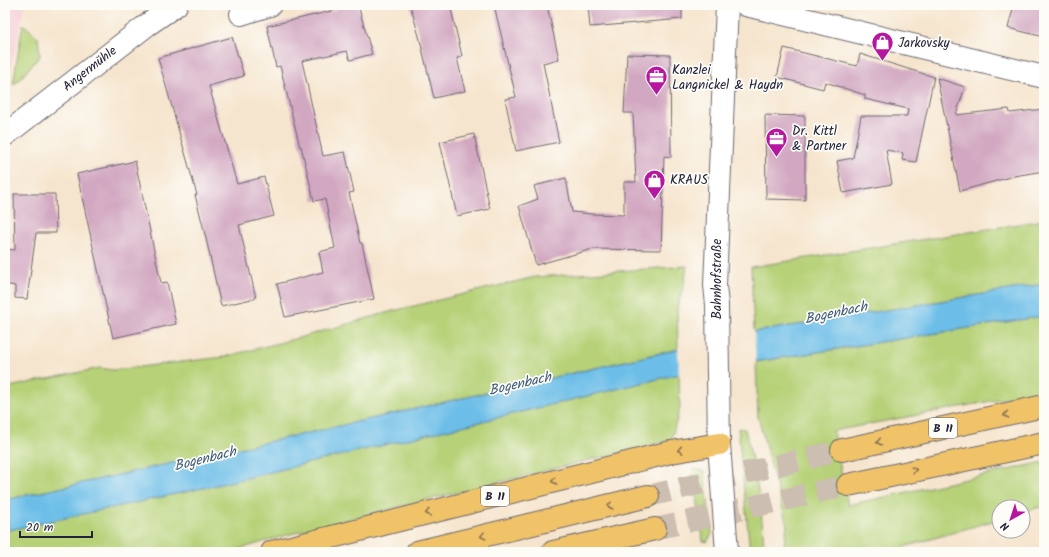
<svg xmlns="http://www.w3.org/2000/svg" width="1049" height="557" viewBox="0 0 1049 557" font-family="Kalam,sans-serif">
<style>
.built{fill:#f6cfd6}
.green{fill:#b6d177;stroke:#6c7a59}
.water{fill:#6cbee8;stroke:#477092}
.pier{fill:#f6e5ce}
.building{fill:#d2a7c1}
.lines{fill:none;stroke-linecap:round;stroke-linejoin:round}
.trunk-tunnel{stroke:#ccbeb1;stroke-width:22;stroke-dasharray:22 11;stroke-linecap:butt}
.minor-casing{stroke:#6c666e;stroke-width:24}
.tertiary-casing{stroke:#6c666e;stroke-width:24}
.trunk-casing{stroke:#6c666e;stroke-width:24}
.minor{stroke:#fff;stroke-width:22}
.tertiary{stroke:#fff;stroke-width:22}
.trunk{stroke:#f0c369;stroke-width:22}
.oneway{stroke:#897252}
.labels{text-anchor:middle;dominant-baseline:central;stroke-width:3.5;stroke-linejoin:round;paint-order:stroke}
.shield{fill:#fdfcf7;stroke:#646373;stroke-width:1}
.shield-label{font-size:12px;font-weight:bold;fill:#22223b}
.poi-label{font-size:13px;fill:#22223b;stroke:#fdfcf7;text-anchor:start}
.street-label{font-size:13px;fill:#22223b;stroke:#fdfcf7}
.water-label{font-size:14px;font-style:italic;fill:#3c5978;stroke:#fdfcf7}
</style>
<rect width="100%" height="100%" fill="#fdfcf7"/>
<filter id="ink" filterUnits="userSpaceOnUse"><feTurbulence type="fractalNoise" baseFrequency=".025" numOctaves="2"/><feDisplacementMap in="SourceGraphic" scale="8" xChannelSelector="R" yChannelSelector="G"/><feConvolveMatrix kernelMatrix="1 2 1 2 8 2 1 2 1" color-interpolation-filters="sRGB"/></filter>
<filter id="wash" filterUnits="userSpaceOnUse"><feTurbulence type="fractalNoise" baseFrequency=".012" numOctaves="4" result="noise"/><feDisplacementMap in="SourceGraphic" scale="16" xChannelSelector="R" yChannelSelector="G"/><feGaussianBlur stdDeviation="0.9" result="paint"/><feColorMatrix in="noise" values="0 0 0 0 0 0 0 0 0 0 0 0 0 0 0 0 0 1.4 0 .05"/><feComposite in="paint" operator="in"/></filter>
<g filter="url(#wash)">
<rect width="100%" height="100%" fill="#f6e5ce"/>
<path class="built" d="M 5,5 L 25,5 L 5,93 Z"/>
<g class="green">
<path d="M 23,24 L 38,37 L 40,56 L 17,82 L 13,84 Z"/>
<path d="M 1044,220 L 1044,284 L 754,332 L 751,267 Z"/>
<path d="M 687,266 L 684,285 L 677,308 L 678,349 L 326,429 L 5,500 L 5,380 L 9,387 L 100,368 L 113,370 L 224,357 L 302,337 L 393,311 L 535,277 Z"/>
<path d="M 1044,316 L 1044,391 L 833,431 L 848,505 L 1044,462 L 1044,506 L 1023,512 L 1023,507 L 999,507 L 999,519 L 904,547 L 899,552 L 783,552 L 787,525 L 758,417 L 756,362 Z"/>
<path d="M 679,374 L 680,408 L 671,440 L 301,531 L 229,552 L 5,552 L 5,531 L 217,485 Z"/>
<path d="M 738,428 L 745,429 C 755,469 763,510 764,552 L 750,552 Z"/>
<path d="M 693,469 L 701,470 L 704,472 L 712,534 L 707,542 L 703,541 Z"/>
</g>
<path class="water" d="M 1044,284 L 1044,316 L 679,374 L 217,485 L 5,531 L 5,500 L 326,429 L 754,332 Z"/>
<path class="pier" d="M 754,330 L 756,364 L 679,376 L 678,347 Z"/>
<g id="blocks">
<g class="building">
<path d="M 334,5 L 358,5 L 372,54 L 350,60 L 347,51 L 302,61 L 323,156 L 345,152 L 354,192 L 349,193 L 360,243 L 362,243 L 374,299 L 285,317 L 277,284 L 323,272 L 319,252 L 335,248 L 325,199 L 314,201 L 301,146 L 300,147 L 280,66 L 276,67 L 267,26 L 336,10 Z"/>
<path d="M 410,5 L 450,5 L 462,56 L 457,58 L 465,91 L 434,98 L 419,36 Z"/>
<path d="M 494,5 L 547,5 L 559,59 L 543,63 L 559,142 L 516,151 L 505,99 L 516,97 Z"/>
<path d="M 588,5 L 682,5 L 682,19 L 590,27 Z"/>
<path d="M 1014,5 L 1044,5 L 1044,37 L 1008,28 Z"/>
<path d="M 232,37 L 244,76 L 209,86 L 237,184 L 264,177 L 274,216 L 239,225 L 256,298 L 221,306 L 205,234 L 195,195 L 197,195 L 158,58 Z"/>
<path d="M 784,48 L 857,66 L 860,54 L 934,77 L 916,162 L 902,160 L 903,153 L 886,150 L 892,184 L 843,193 L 837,161 L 853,158 L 861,116 L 907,116 L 908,109 L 865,99 L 865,95 L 825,82 L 823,89 L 777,77 Z"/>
<path d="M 627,54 L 670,55 L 671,157 L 664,156 L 661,250 L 593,249 L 536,265 L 519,206 L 538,199 L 534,186 L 566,178 L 572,212 L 592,214 L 624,215 L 624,182 L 636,182 L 633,113 L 624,113 Z"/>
<path d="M 937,78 L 965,87 L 956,115 L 1009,109 L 1010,113 L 1044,109 L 1044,171 L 1014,176 L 960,191 Z"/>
<path d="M 765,115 L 805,116 L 805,200 L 766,199 Z"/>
<path d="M 474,134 L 490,209 L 457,216 L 440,142 Z"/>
<path d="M 135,161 L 161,283 L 167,282 L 176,324 L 113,338 L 77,174 Z"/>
<path d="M 14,194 L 55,194 L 56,233 L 36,233 L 27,299 L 15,298 L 15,286 L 5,284 L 5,249 L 15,250 Z"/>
</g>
</g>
</g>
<g filter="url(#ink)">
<use href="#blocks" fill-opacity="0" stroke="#6c666e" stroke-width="1"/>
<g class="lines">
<g class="trunk-tunnel">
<path d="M 648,496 L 842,450"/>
<path d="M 655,529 L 848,485"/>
</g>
<defs>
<g id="minor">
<path d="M 746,5 L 1044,77"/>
<path d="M 241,14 L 270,5"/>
</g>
<g id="tertiary">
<path d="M 727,5 L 715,285 L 717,305 L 719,444 L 727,552"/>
<path d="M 5,135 L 147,25 L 176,5"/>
</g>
<g id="trunk">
<path d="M 842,450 L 1044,406"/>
<path d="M 848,485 L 1044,443"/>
<path d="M 272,552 L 671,452 L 719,444"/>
<path d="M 417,552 L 648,496"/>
<path d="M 553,552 L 655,529"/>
</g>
</defs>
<use href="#minor" class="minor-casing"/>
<use href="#tertiary" class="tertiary-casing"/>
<use href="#trunk" class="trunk-casing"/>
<use href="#minor" class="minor"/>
<use href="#tertiary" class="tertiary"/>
<use href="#trunk" class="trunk"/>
</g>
<defs><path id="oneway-chevron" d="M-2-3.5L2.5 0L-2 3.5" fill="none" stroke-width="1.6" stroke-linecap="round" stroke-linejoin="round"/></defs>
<g class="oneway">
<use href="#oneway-chevron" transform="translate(1006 415) rotate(168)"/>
<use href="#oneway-chevron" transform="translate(879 442) rotate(168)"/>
<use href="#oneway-chevron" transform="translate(680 450) rotate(169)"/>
<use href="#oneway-chevron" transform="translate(914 470) rotate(-12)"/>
<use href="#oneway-chevron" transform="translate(554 481) rotate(166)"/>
<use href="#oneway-chevron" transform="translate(610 506) rotate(166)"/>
<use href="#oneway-chevron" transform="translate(428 513) rotate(166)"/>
<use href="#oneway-chevron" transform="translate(483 536) rotate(166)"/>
</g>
</g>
<defs>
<symbol id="shop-pin" viewBox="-11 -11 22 30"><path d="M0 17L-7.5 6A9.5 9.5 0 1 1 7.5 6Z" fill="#b5179e" stroke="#fdfcf7"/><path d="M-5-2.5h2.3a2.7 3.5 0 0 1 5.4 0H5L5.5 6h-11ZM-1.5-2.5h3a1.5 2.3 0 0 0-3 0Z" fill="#fff"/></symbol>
<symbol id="office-pin" viewBox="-11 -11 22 30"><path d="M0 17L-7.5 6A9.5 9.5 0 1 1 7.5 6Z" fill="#b5179e" stroke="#fdfcf7"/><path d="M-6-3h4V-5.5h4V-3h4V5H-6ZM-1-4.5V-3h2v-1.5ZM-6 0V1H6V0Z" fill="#fff"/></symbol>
</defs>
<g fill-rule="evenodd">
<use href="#shop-pin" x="870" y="30" width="25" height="34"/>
<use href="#office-pin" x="644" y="64" width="25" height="34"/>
<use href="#office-pin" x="764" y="126" width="25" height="34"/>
<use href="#shop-pin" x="642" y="168" width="25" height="34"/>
</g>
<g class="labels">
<g class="shield">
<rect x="929" y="418" width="28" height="20" rx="3"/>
<rect x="481" y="486" width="28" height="20" rx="3"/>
</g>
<g class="shield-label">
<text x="943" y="428">B 11</text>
<text x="495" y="496">B 11</text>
</g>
<g class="poi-label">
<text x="898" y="43">Jarkovsky</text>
<text x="672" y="70">Kanzlei<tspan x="672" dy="15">Langnickel &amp; Haydn</tspan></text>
<text x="792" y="131">Dr. Kittl<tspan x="792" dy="15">&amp; Partner</tspan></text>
<text x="670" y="180">KRAUS</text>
</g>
<g class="street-label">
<text transform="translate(90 69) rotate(-38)">Angermühle</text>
<text transform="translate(717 279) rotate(-90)">Bahnhofstraße</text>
</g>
<g class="water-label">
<text transform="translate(836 313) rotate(-12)">Bogenbach</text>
<text transform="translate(520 384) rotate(-13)">Bogenbach</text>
<text transform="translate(205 459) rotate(-14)">Bogenbach</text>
</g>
</g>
<rect width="1049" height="557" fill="none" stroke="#fdfcf7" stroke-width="20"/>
<g transform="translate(1011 519) rotate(219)"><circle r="19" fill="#fdfcf7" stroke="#a5a5ac"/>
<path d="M0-3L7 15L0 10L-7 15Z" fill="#b5179e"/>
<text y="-6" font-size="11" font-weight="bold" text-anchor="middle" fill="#22223b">N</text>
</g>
<path d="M20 531v6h72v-6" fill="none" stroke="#22223b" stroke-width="2"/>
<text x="26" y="531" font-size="12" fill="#22223b" stroke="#fdfcf7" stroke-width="3" paint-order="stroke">20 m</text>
</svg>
